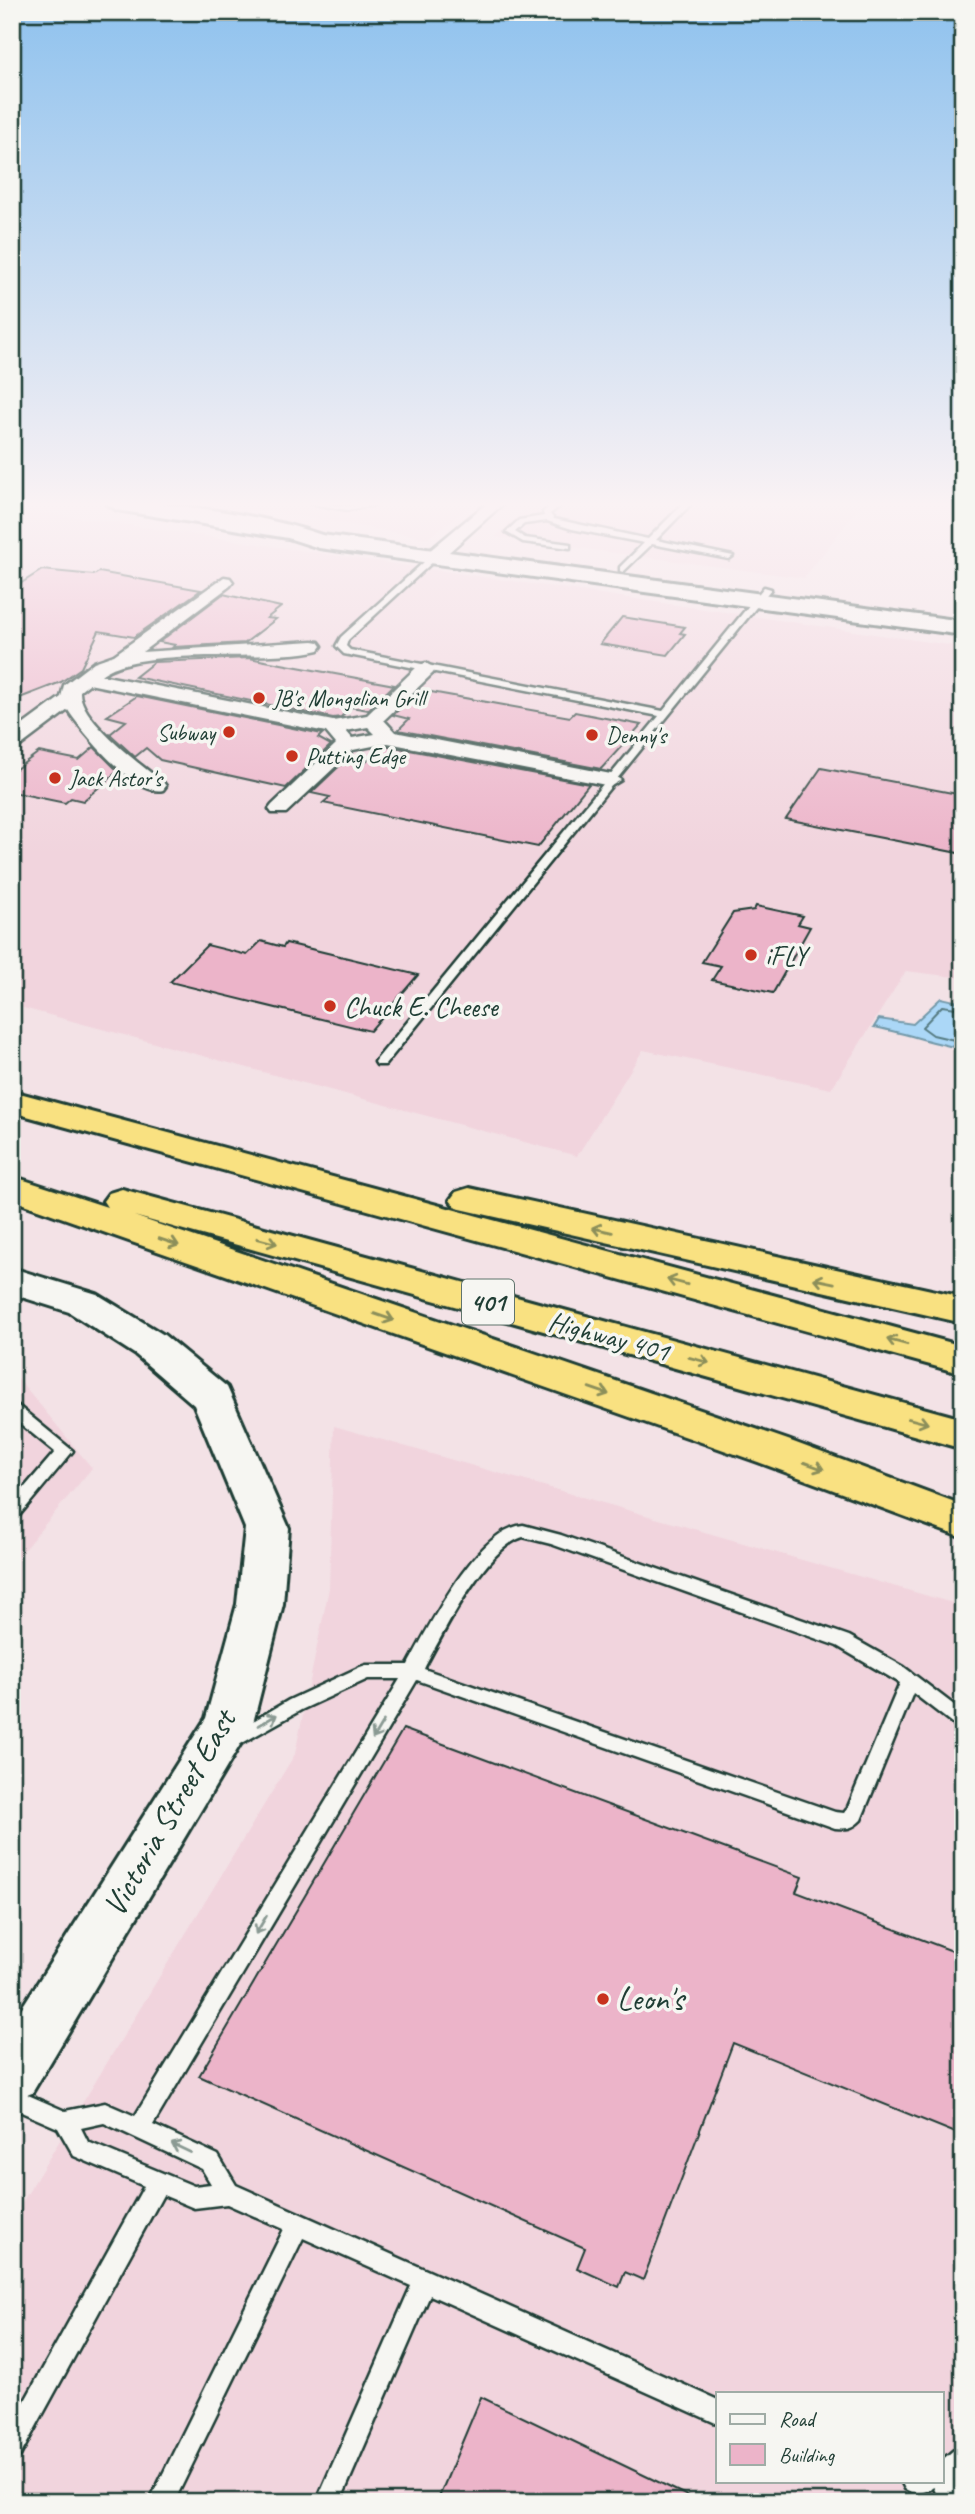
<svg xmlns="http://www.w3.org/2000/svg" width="975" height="2514" viewBox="0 0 975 2514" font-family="Caveat,sans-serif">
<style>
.built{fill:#f1d4dd;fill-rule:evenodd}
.water{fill:#abd7f7;stroke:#7399a9;stroke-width:2}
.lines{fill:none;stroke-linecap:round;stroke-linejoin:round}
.shore{stroke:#577b82;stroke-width:2}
.building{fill:#ecb4c9;stroke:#1f3d34;stroke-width:2}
.lane-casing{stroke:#1f3d34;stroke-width:5}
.street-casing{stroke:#1f3d34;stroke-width:5}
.secondary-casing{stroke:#1f3d34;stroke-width:6}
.highway-casing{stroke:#1f3d34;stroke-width:6}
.lane{fill:#f6f6f2;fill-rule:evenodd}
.street{fill:#f6f6f2;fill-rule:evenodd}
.secondary{fill:#f6f6f2;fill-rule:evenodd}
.highway{fill:#f9e181;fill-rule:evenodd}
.oneway{stroke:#8c8f5a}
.oneway2{stroke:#8a9a93}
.poi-dot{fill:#c8321e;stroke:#f6f6f2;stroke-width:2.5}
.labels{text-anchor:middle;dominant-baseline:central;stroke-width:7;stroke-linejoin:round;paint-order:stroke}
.far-poi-label{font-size:23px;fill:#1f3d34;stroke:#f6f6f2;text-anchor:start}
.shield{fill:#f6f6f2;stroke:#60746d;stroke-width:2}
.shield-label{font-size:26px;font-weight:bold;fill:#1f3d34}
.poi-label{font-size:28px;fill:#1f3d34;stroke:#f6f6f2;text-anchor:start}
.street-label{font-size:28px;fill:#1f3d34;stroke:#f6f6f2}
.near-street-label{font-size:33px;fill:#1f3d34;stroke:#f6f6f2}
.near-poi-label{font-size:33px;fill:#1f3d34;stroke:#f6f6f2;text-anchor:start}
</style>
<rect width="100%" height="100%" fill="#f3e2e6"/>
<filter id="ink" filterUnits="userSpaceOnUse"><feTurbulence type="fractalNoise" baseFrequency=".0143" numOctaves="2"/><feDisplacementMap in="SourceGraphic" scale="14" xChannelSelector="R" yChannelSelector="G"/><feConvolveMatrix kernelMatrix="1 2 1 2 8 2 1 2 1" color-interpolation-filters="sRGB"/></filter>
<g filter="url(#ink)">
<g class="built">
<path d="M 223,503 L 474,503 L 428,538 Z"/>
<path d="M 532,503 L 894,503 L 861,505 L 804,578 L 495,537 Z"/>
<path d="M 12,508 L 963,647 L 963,978 L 906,971 L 831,1089 L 643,1050 L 577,1156 L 12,1005 Z"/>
<path d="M 12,1371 L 92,1468 L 12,1564 Z"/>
<path d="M 334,1426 L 963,1606 L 963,2502 L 12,2502 L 12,2219 L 295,1754 L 329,1588 ZM 718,2393 L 942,2393 L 942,2481 L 718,2481 Z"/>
</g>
<path class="water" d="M 941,998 L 963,1003 L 963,1049 C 932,1043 905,1033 874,1027 L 879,1019 L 913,1024 Z"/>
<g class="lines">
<path class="shore" d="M 963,1009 L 942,1006 L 922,1027 L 933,1035 L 963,1042"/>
</g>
<g class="building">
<path d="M 42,570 L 94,575 L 99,572 L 201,590 L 134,637 L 99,631 L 81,668 L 61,682 L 12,701 L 12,589 Z"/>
<path d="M 223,594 L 281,607 L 267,618 L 276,619 L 245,643 L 173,647 L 175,645 L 159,642 Z"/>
<path d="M 622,617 L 685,627 L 680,633 L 685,634 L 668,655 L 600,644 Z"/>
<path d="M 249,658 L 394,685 L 368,710 L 351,707 L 341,717 L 333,718 L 135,677 L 154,662 Z"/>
<path d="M 420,690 L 570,717 L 575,712 L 641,725 L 601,769 L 398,730 L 409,719 L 393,715 Z"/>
<path d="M 137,696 L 322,734 L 318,738 L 331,745 L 286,788 L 160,760 L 146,748 L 135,757 L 110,734 L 126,721 L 107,716 Z"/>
<path d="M 388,746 L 589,784 L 538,847 L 323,803 L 330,797 L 311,793 L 351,755 L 365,763 L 380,747 Z"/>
<path d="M 94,747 L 118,771 L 83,801 L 71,798 L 65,803 L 12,792 L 12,772 L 39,752 L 79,760 Z"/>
<path d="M 821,768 L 963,795 L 963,854 L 786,819 Z"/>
<path d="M 756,906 L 803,916 L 798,924 L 810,927 L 773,993 L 712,980 L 721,966 L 702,962 L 733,913 L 754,910 Z"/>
<path d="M 261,941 L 283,947 L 286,943 L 418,975 L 370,1031 L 170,982 L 207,945 L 247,955 Z"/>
<path d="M 403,1729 L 802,1877 L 796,1892 L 963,1955 L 963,2136 L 733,2043 L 643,2280 L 625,2272 L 619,2287 L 577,2268 L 585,2248 L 199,2076 Z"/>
<path d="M 481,2397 L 700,2502 L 437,2502 Z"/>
</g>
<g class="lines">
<defs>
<g id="lane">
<path d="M 308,503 L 348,506 L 384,503 L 348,510 Z"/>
<path d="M 554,503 L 563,503 L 550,514 L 554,519 L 648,539 L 684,503 L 692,503 L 656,540 L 733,556 L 729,559 L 652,544 L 623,572 L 620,571 L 620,567 L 644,543 L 572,529 L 547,521 L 524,524 L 515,532 L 525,538 L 570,544 L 570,548 L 523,542 L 506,532 L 519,520 L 544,516 L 543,512 Z"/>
<path d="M 434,553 L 437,554 L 437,558 L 348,640 L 346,646 L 350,650 L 663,711 L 764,587 L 771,589 L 385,1065 L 377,1065 L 375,1062 L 377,1059 L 659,716 L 344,654 L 336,646 L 341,637 Z"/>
<path d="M 12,1404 L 17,1405 L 73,1451 L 18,1517 L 12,1519 L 12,1502 L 55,1452 L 12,1417 Z"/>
<path d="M 523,1525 L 561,1535 L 849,1636 L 904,1667 L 963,1712 L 963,1729 L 957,1727 L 913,1693 L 861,1820 C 852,1829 847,1829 835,1828 L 417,1680 L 153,2125 L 218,2155 L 236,2185 L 718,2400 L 718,2424 L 430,2295 L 340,2502 L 316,2502 L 411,2286 L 303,2238 L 174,2502 L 149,2502 L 284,2229 L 227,2204 L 194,2208 L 163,2195 L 20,2456 L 12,2460 L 12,2424 L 144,2186 L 74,2156 L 58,2128 L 12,2108 L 12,2088 L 65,2111 L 105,2103 L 135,2116 L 400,1679 L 368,1679 L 301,1710 L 230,1750 L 224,1748 L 221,1743 L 224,1738 L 289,1700 L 360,1667 L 366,1665 L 408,1665 C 429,1627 476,1530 523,1525 ZM 523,1537 L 551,1544 L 837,1646 L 900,1683 L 847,1809 L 844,1813 L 835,1812 L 424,1669 C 443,1634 485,1548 523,1537 ZM 104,2123 L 202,2169 L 211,2184 L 194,2186 L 88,2142 L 81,2128 Z"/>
<path d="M 963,2445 L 963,2475 L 954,2479 L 963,2502 L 940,2502 L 933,2486 L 931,2489 C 921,2494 915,2494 905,2489 L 901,2481 L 942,2481 L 942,2460 L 955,2449 Z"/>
</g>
<g id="street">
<path d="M 487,503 L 504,503 L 440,560 L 428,560 L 428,552 Z"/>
<path d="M 224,577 L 230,578 L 233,582 L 230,586 L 142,652 L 313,641 L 319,642 L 322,646 L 319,650 C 267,663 139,645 101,675 L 333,721 L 367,715 L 419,665 L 426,663 L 435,669 L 433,673 L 384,720 L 395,732 L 611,774 L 621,780 L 611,786 L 388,743 L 353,750 L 286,813 L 272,813 L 269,809 L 272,805 L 336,744 L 326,732 L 89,684 L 80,691 C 78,719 142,766 163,782 L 166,786 L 163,790 C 136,797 82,732 68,710 L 19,747 L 12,749 L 12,733 L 61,697 L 64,685 L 94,662 L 114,655 ZM 368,727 L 375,734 L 352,738 L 346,731 Z"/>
</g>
<g id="secondary">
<path d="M 106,503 C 171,501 261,514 322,535 L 963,621 L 963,635 L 319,548 L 288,538 L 117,510 Z"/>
<path d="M 12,1268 L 97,1294 L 164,1335 L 227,1387 L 289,1528 L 283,1604 L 253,1723 L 32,2093 L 12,2101 L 12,2023 L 206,1718 L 237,1604 L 245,1528 L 194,1405 L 136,1355 L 69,1312 L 12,1294 Z"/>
</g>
<g id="highway">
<path d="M 12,1091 L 963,1346 L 963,1374 L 12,1112 Z"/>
<path d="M 12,1176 L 107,1207 L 103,1201 L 109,1193 L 122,1189 L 963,1419 L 963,1449 L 134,1216 L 788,1440 L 963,1505 L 963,1538 L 758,1462 L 12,1200 Z"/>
<path d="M 469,1188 L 963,1297 L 963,1323 L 456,1208 L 450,1200 L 456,1192 Z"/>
</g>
</defs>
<use href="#lane" class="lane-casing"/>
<use href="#street" class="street-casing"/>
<use href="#secondary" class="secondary-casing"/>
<use href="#highway" class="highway-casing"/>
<use href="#lane" class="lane"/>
<use href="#street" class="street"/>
<use href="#secondary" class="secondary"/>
<use href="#highway" class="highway"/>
</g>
<defs><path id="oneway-shaft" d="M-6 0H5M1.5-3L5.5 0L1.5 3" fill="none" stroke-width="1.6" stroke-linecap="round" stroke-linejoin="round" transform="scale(1.75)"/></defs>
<g class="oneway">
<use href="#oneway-shaft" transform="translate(602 1230) rotate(-167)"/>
<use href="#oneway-shaft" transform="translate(267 1241) rotate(15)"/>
<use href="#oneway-shaft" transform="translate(169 1242) rotate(19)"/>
<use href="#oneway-shaft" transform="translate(824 1281) rotate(-168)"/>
<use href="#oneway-shaft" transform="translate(677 1282) rotate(-165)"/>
<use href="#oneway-shaft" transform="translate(384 1317) rotate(19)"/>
<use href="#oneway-shaft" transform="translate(897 1342) rotate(-165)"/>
<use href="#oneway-shaft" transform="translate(699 1360) rotate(15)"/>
<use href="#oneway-shaft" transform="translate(599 1391) rotate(19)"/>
<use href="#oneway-shaft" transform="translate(918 1421) rotate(15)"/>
<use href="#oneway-shaft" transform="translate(814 1466) rotate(20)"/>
</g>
<g class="oneway2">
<use href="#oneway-shaft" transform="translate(268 1720) rotate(-31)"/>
<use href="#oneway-shaft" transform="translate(378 1730) rotate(121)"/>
<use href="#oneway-shaft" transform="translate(261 1925) rotate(121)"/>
<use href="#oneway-shaft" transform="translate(181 2148) rotate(-155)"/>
</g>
</g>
<linearGradient id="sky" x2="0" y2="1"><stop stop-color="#8fc2ee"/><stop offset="0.59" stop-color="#faf2f4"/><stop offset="1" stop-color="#faf2f4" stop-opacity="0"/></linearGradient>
<rect width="975" height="855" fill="url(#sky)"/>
<g class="poi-dot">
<circle cx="259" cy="698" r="7"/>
<circle cx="229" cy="732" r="7"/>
<circle cx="592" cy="735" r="7"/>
<circle cx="292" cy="756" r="7"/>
<circle cx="55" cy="778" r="7"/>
<circle cx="751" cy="955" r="7"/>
<circle cx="330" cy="1006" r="7"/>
<circle cx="603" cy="1999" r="7"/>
</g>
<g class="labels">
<g class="far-poi-label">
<text x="273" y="698">JB's Mongolian Grill</text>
<text x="215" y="732" text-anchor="end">Subway</text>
<text x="606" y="735">Denny's</text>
<text x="306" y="756">Putting Edge</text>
<text x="69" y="778">Jack Astor's</text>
</g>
<rect class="shield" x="462" y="1279.5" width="52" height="45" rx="5"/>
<g class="shield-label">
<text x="488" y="1302">401</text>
</g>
<g class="poi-label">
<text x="765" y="955">iFLY</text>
<text x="344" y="1006">Chuck E. Cheese</text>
</g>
<g class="street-label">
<text transform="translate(609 1336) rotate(15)">Highway 401</text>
</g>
<g class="near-street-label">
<text transform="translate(169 1813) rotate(-60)">Victoria Street East</text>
</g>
<g class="near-poi-label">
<text x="617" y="1999">Leon's</text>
</g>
</g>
<rect width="975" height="2514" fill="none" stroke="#f6f6f2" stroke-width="42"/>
<rect x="21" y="21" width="933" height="2472" fill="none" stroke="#1f3d34" stroke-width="2.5" filter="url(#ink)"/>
<rect x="716" y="2392" width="228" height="91" fill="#f6f6f2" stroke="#a0aca6" stroke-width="2"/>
<rect x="730" y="2414" width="35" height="10" fill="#f6f6f2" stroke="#a0aca6" stroke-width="2"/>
<text x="779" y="2426" font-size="21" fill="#1f3d34">Road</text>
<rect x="730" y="2444" width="35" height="21" fill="#ecb4c9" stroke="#a0aca6" stroke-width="2"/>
<text x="779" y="2462" font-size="21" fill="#1f3d34">Building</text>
</svg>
